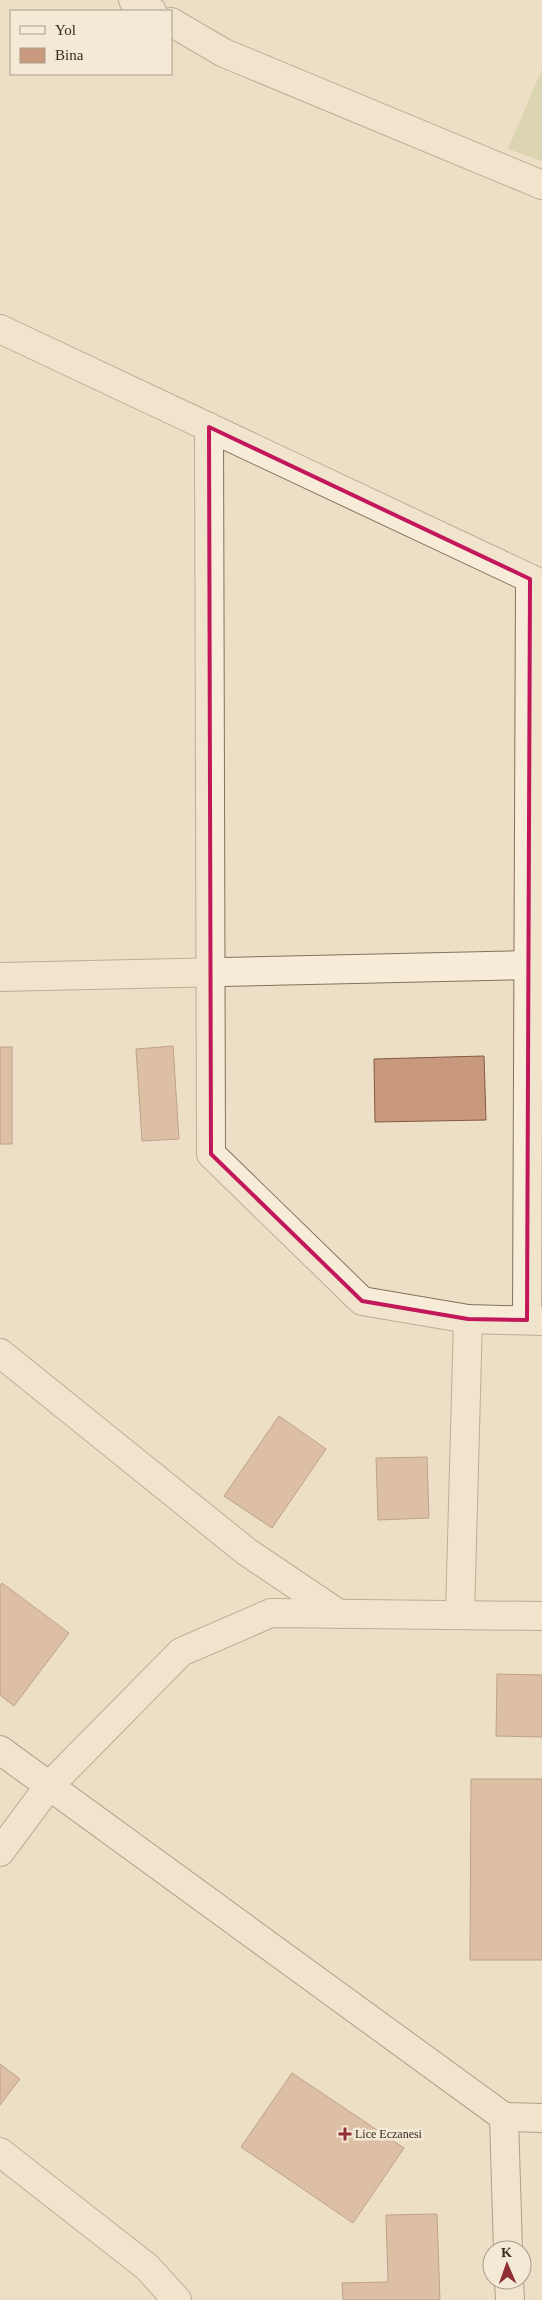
<svg xmlns="http://www.w3.org/2000/svg" width="542" height="2300" viewBox="0 0 542 2300" font-family="'Times New Roman',serif">
<style>
.green{fill:#c6c99a}
.building{fill:#c8997d;stroke:#845a43}
.lines{fill:none;stroke-linecap:round;stroke-linejoin:round}
.street-casing{stroke:#86715c;stroke-width:30}
.secondary-casing{stroke:#68523f;stroke-width:30}
.street{stroke:#f7ecd8;stroke-width:28}
.secondary{stroke:#f7ecd8;stroke-width:28}
.marked{fill:none;stroke:#c2185b;stroke-width:4;stroke-linejoin:round}
.poi-dot{fill:#922f34;stroke:#f4e9d4;stroke-width:2}
.labels{text-anchor:middle;dominant-baseline:central;stroke-width:5;stroke-linejoin:round;paint-order:stroke}
.poi-label{font-size:12px;fill:#372a1f;stroke:#f4e9d4;text-anchor:start}
</style>
<rect width="100%" height="100%" fill="#ecdfc5"/>
<path class="green" d="M 542,69 L 542,161 L 508,149 Z"/>
<g class="building">
<path d="M 173,1046 L 179,1139 L 142,1141 L 136,1049 Z"/>
<rect x="0" y="1047" width="12" height="97"/>
<path d="M 484,1056 L 486,1120 L 375,1122 L 374,1059 Z"/>
<path d="M 279,1416 L 326,1449 L 272,1528 L 224,1496 Z"/>
<path d="M 427,1457 L 429,1518 L 378,1520 L 376,1458 Z"/>
<path d="M 2,1583 L 69,1633 L 14,1706 L 0,1695 L 0,1586 Z"/>
<path d="M 497,1674 L 542,1675 L 542,1737 L 496,1736 Z"/>
<path d="M 471,1779 L 542,1779 L 542,1960 L 470,1960 Z"/>
<path d="M 0,2064 L 20,2079 L 0,2105 Z"/>
<path d="M 292,2073 L 404,2148 L 353,2223 L 241,2147 Z"/>
<path d="M 437,2214 L 440,2300 L 343,2300 L 342,2283 L 388,2282 L 386,2215 Z"/>
</g>
<g class="lines">
<defs>
<g id="street">
<path d="M 133,0 L 152,11"/>
<path d="M 171,22 L 224,53 L 542,185"/>
<path d="M 0,329 L 542,584"/>
<path d="M 209,427 L 211,1154 L 362,1301 L 468,1319 L 542,1321"/>
<path d="M 0,977 L 529,965"/>
<path d="M 527,1320 L 530,579"/>
<path d="M 0,1353 L 247,1552 L 339,1614"/>
<path d="M 460,1615 L 468,1319"/>
<path d="M 0,1852 L 49,1786 L 181,1652 L 271,1613 L 542,1616"/>
<path d="M 0,2152 L 147,2267 L 177,2300"/>
</g>
<g id="secondary">
<path d="M 0,1750 L 504,2117 L 508,2250"/>
<path d="M 504,2117 L 542,2118"/>
<path d="M 509,2280 L 510,2300"/>
</g>
</defs>
<use href="#street" class="street-casing"/>
<use href="#secondary" class="secondary-casing"/>
<use href="#street" class="street"/>
<use href="#secondary" class="secondary"/>
</g>
<path d="M0 0H542V2300H0ZM 209,427 L 530,579 L 527,1320 L 468,1319 L 362,1301 L 211,1154 Z" fill="#ecdfc5" fill-opacity=".55" fill-rule="evenodd"/>
<path class="marked" d="M 209,427 L 530,579 L 527,1320 L 468,1319 L 362,1301 L 211,1154 Z"/>
<path class="poi-dot" d="M342.5 2126.5h5v5h5v5h-5v5h-5v-5h-5v-5h5z"/>
<g class="labels">
<g class="poi-label">
<text x="355" y="2134">Lice Eczanesi</text>
</g>
</g>
<rect x="10" y="10" width="162" height="65" fill="#f4e9d4" stroke="#a89d8c"/>
<rect x="20" y="26" width="25" height="8" fill="#f7ecd8" stroke="#a89d8c"/>
<text x="55" y="35" font-size="15" fill="#372a1f">Yol</text>
<rect x="20" y="48" width="25" height="15" fill="#c8997d" stroke="#a89d8c"/>
<text x="55" y="60" font-size="15" fill="#372a1f">Bina</text>
<g transform="translate(507 2265) rotate(358)"><circle r="24" fill="#f4e9d4" stroke="#a89d8c"/>
<path d="M0-4L9 19L0 12L-9 19Z" fill="#922f34"/>
<text y="-8" font-size="14" font-weight="bold" text-anchor="middle" fill="#372a1f">K</text>
</g>
</svg>
